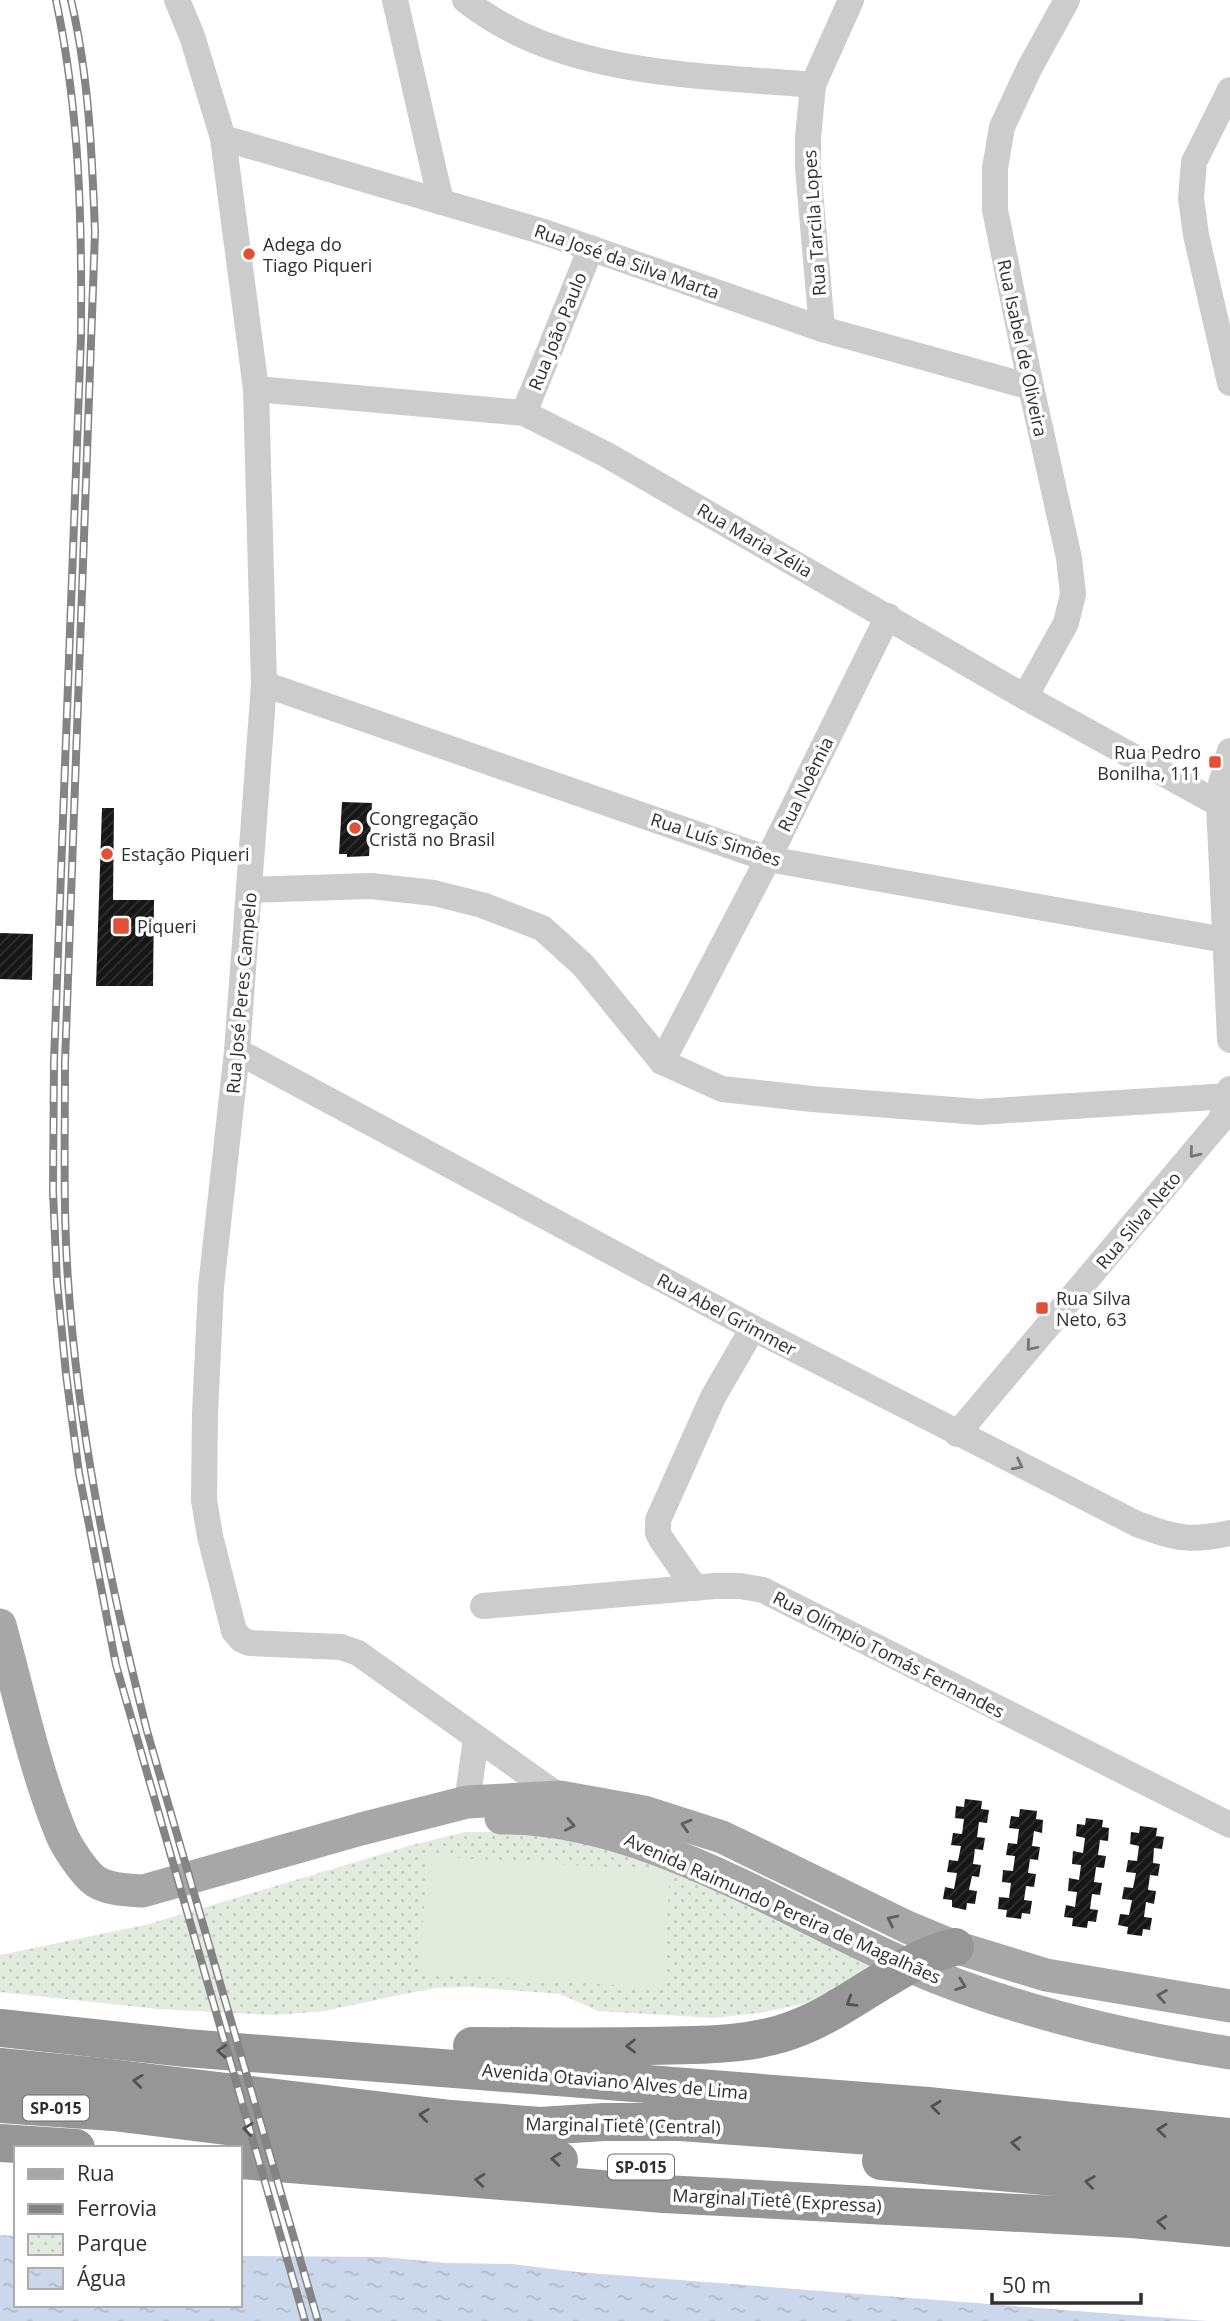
<svg xmlns="http://www.w3.org/2000/svg" width="1230" height="2321" viewBox="0 0 1230 2321" font-family="'Open Sans',sans-serif">
<style>
.park{fill:url(#park-dots)}
.garden{fill:#e2ecde}
.water{fill:url(#water-ripples)}
.building{fill:url(#building-hatch)}
.lines{fill:none;stroke-linecap:round;stroke-linejoin:round}
.minor{stroke:#ccc;stroke-width:26}
.major{stroke:#a7a7a7;stroke-width:33}
.highway{stroke:#969696;stroke-width:38}
.rail-casing{stroke:#848484;stroke-width:8}
.rail{stroke:#fff;stroke-width:5;stroke-dasharray:16;stroke-linecap:butt}
.oneway{stroke:#767676}
.oneway2{stroke:#5f5f5f}
.oneway3{stroke:#535353}
.poi-dot{fill:#e05137;stroke:#fff;stroke-width:2.5}
.labels{text-anchor:middle;dominant-baseline:central;stroke-width:7;stroke-linejoin:round;paint-order:stroke}
.shield{fill:#fff;stroke:#6d6d6d;stroke-width:2}
.shield-label{font-size:16px;font-weight:bold;fill:#2f2f2f}
.street-label{font-size:18px;fill:#2f2f2f;stroke:#fff}
.poi-label{font-size:18px;fill:#2f2f2f;stroke:#fff;text-anchor:start}
</style>
<defs>
<pattern id="park-dots" width="8" height="8" patternUnits="userSpaceOnUse" patternTransform="scale(1.75)"><rect width="8" height="8" fill="#e2ecde"/><path d="M2 2h.1M6 6h.1" fill="none" stroke="#c2cbbf" stroke-width="1.8" stroke-linecap="round"/></pattern>
<pattern id="water-ripples" width="26" height="14" patternUnits="userSpaceOnUse" patternTransform="scale(1.75)"><rect width="26" height="14" fill="#cbd7eb"/><path d="M2 4q2-2 4 0t4 0M15 11q2-2 4 0t4 0" fill="none" stroke="#afb9ca"/></pattern>
<pattern id="building-hatch" width="6" height="6" patternUnits="userSpaceOnUse" patternTransform="scale(1.75)"><rect width="6" height="6" fill="#161616"/><path d="M-1 1l2-2M0 6l6-6M5 7l2-2" fill="none" stroke="#303030"/></pattern>
</defs>
<rect width="100%" height="100%" fill="#fff"/>
<path class="park" d="M 465,1832 L 538,1832 L 646,1857 L 869,1966 L 868,1978 L 806,2003 L 760,2013 L 713,2018 L 598,2011 L 560,1994 L 468,1987 L 436,1988 L 404,1994 L 325,2011 L 275,2015 L 157,2009 L 0,1992 L 0,1955 L 149,1924 L 412,1845 Z"/>
<path class="garden" d="M 427,1856 L 670,1871 L 663,1988 L 420,1973 Z"/>
<path class="water" d="M 0,2235 L 16,2236 L 16,2305 L 240,2305 L 240,2256 L 384,2257 L 446,2263 L 512,2264 L 577,2272 L 1207,2321 L 0,2321 Z"/>
<g class="building">
<path d="M 342,802 L 372,803 L 369,856 L 347,857 L 347,854 L 339,854 Z"/>
<path d="M 102,808 L 114,808 L 113,900 L 154,900 L 153,986 L 96,986 Z"/>
<path d="M 0,933 L 33,934 L 32,980 L 0,979 Z"/>
<path d="M 965,1799 L 982,1801 L 981,1809 L 989,1810 L 987,1823 L 979,1822 L 977,1837 L 985,1838 L 983,1850 L 975,1849 L 973,1864 L 981,1865 L 979,1877 L 972,1876 L 969,1890 L 977,1891 L 975,1904 L 967,1903 L 966,1910 L 952,1907 L 952,1900 L 943,1899 L 945,1887 L 954,1889 L 957,1873 L 947,1872 L 949,1860 L 958,1861 L 961,1846 L 951,1845 L 953,1833 L 962,1834 L 964,1819 L 955,1818 L 956,1806 L 964,1807 Z"/>
<path d="M 1020,1809 L 1037,1811 L 1036,1819 L 1043,1820 L 1042,1833 L 1034,1831 L 1032,1846 L 1040,1847 L 1038,1860 L 1030,1859 L 1028,1873 L 1036,1874 L 1034,1887 L 1026,1886 L 1024,1900 L 1032,1901 L 1030,1914 L 1022,1913 L 1021,1919 L 1006,1917 L 1007,1910 L 998,1909 L 999,1897 L 1009,1898 L 1011,1883 L 1002,1882 L 1003,1870 L 1013,1871 L 1015,1856 L 1006,1855 L 1008,1843 L 1017,1844 L 1019,1829 L 1009,1828 L 1011,1816 L 1019,1817 Z"/>
<path d="M 1086,1818 L 1103,1820 L 1102,1827 L 1109,1828 L 1108,1841 L 1100,1840 L 1098,1855 L 1106,1856 L 1104,1868 L 1096,1867 L 1094,1882 L 1102,1883 L 1100,1895 L 1092,1894 L 1090,1909 L 1098,1910 L 1096,1922 L 1088,1921 L 1087,1928 L 1072,1926 L 1073,1918 L 1064,1917 L 1066,1905 L 1075,1907 L 1077,1892 L 1068,1891 L 1069,1878 L 1079,1880 L 1081,1865 L 1072,1864 L 1073,1851 L 1083,1853 L 1085,1838 L 1076,1836 L 1077,1824 L 1085,1825 Z"/>
<path d="M 1140,1826 L 1157,1828 L 1156,1836 L 1164,1837 L 1162,1849 L 1154,1848 L 1153,1863 L 1160,1864 L 1158,1876 L 1150,1875 L 1148,1890 L 1156,1891 L 1154,1904 L 1146,1902 L 1144,1917 L 1152,1918 L 1150,1930 L 1143,1929 L 1142,1936 L 1127,1934 L 1128,1927 L 1118,1925 L 1120,1914 L 1129,1915 L 1132,1900 L 1122,1899 L 1124,1887 L 1133,1888 L 1136,1873 L 1126,1872 L 1128,1860 L 1137,1861 L 1139,1846 L 1130,1844 L 1131,1832 L 1139,1833 Z"/>
</g>
<g class="lines">
<g class="minor">
<path d="M 177,0 L 192,36 L 223,138 L 256,389 L 264,684 L 237,1051 L 211,1287 L 205,1413 L 204,1500 L 210,1536 L 234,1631 L 242,1640 L 250,1643 L 341,1647 L 358,1653 L 560,1797"/>
<path d="M 395,0 L 441,202"/>
<path d="M 465,0 C 559,76 698,75 813,85"/>
<path d="M 1230,90 L 1194,162 L 1191,198 L 1196,235 L 1230,383"/>
<path d="M 223,138 L 544,232 L 822,329 L 1031,387"/>
<path d="M 822,329 L 808,168 L 808,138 L 813,85 L 851,0"/>
<path d="M 256,389 L 524,413 L 607,455 L 1025,697 L 1219,804"/>
<path d="M 524,413 L 591,248"/>
<path d="M 264,684 L 768,859 L 1225,940"/>
<path d="M 1025,697 L 1066,623 L 1073,594 L 1069,558 L 1031,387 L 995,210 L 995,168 L 1002,127 L 1029,69 L 1067,0"/>
<path d="M 1230,751 L 1221,784 L 1219,804 L 1230,1040"/>
<path d="M 250,890 L 371,886 L 434,893 L 482,905 L 542,928 L 583,965 L 662,1062 L 722,1089 L 812,1099 L 979,1112 L 1230,1096"/>
<path d="M 237,1051 L 753,1328 L 1137,1524 C 1174,1538 1190,1542 1230,1533"/>
<path d="M 662,1062 L 768,859 L 888,616"/>
<path d="M 957,1434 L 1220,1121 L 1230,1096 L 1230,1089"/>
<path d="M 695,1588 L 661,1539 L 658,1533 L 658,1520 L 713,1397 L 753,1328"/>
<path d="M 483,1606 L 715,1586 L 740,1586 L 763,1590 L 1230,1825"/>
<path d="M 467,1802 L 476,1739"/>
</g>
<g class="major">
<path d="M 0,1625 C 19,1694 34,1767 61,1833 C 66,1846 84,1873 95,1881 C 109,1890 127,1890 143,1891 L 361,1829 L 467,1802 L 560,1797 L 644,1812 L 722,1837 L 907,1927 L 955,1947 L 1046,1975 L 1230,2006"/>
<path d="M 501,1818 C 639,1816 783,1911 907,1965 C 1010,2010 1120,2036 1230,2053"/>
</g>
<g class="highway">
<path d="M 0,2028 L 186,2048 L 928,2106 L 1230,2137"/>
<path d="M 472,2046 C 527,2046 582,2047 637,2046 C 690,2045 750,2048 800,2027 C 851,2007 904,1958 955,1947"/>
<path d="M 0,2067 L 101,2077 L 451,2119 L 540,2126 L 604,2122 L 681,2122 L 884,2137 L 994,2141 L 1230,2165"/>
<path d="M 0,2104 L 113,2112 L 316,2137 L 559,2160"/>
<path d="M 0,2143 L 76,2148"/>
<path d="M 240,2160 L 664,2194 L 1132,2219 L 1230,2228"/>
<path d="M 881,2161 L 1054,2177 L 1230,2201"/>
</g>
<defs>
<g id="rail">
<path d="M 56,0 C 80,114 82,221 81,336 L 54,1061 L 53,1191 L 57,1282 L 66,1374 L 79,1473 L 116,1665 L 305,2321"/>
<path d="M 71,0 C 89,77 92,154 95,232 L 65,1062 C 65,1135 63,1208 68,1280 C 78,1432 110,1584 147,1731 L 318,2321"/>
</g>
</defs>
<use href="#rail" class="rail-casing"/>
<use href="#rail" class="rail"/>
</g>
<defs><path id="oneway-chevron" d="M-2-3.5L2.5 0L-2 3.5" fill="none" stroke-width="1.6" stroke-linecap="round" stroke-linejoin="round" transform="scale(1.75)"/></defs>
<g class="oneway">
<use href="#oneway-chevron" transform="translate(1194 1153) rotate(129)"/>
<use href="#oneway-chevron" transform="translate(1031 1346) rotate(130)"/>
<use href="#oneway-chevron" transform="translate(1018 1465) rotate(27)"/>
</g>
<g class="oneway2">
<use href="#oneway-chevron" transform="translate(570 1825) rotate(11)"/>
<use href="#oneway-chevron" transform="translate(686 1825) rotate(-163)"/>
<use href="#oneway-chevron" transform="translate(892 1920) rotate(-154)"/>
<use href="#oneway-chevron" transform="translate(961 1985) rotate(20)"/>
<use href="#oneway-chevron" transform="translate(1162 1996) rotate(-170)"/>
</g>
<g class="oneway3">
<use href="#oneway-chevron" transform="translate(851 2002) rotate(149)"/>
<use href="#oneway-chevron" transform="translate(631 2046) rotate(179)"/>
<use href="#oneway-chevron" transform="translate(222 2051) rotate(-176)"/>
<use href="#oneway-chevron" transform="translate(138 2081) rotate(-173)"/>
<use href="#oneway-chevron" transform="translate(936 2107) rotate(-174)"/>
<use href="#oneway-chevron" transform="translate(424 2115) rotate(-173)"/>
<use href="#oneway-chevron" transform="translate(248 2129) rotate(-173)"/>
<use href="#oneway-chevron" transform="translate(1162 2130) rotate(-174)"/>
<use href="#oneway-chevron" transform="translate(1016 2143) rotate(-175)"/>
<use href="#oneway-chevron" transform="translate(556 2159) rotate(-175)"/>
<use href="#oneway-chevron" transform="translate(480 2180) rotate(-175)"/>
<use href="#oneway-chevron" transform="translate(1090 2182) rotate(-172)"/>
<use href="#oneway-chevron" transform="translate(1162 2222) rotate(-175)"/>
</g>
<g class="poi-dot">
<circle cx="249" cy="254" r="7"/>
<rect x="1208" y="755" width="14" height="14" rx="3.5"/>
<circle cx="355" cy="828" r="7"/>
<circle cx="107" cy="854" r="7"/>
<rect x="112" y="917" width="18" height="18" rx="3.5"/>
<rect x="1035" y="1301" width="14" height="14" rx="3.5"/>
</g>
<g class="labels">
<g class="shield">
<rect x="23" y="2095.5" width="66" height="25" rx="5"/>
<rect x="608" y="2154.5" width="66" height="25" rx="5"/>
</g>
<g class="shield-label">
<text x="56" y="2108">SP-015</text>
<text x="641" y="2167">SP-015</text>
</g>
<g class="street-label">
<text transform="translate(814 223) rotate(-94)">Rua Tarcila Lopes</text>
<text transform="translate(627 261) rotate(19)">Rua José da Silva Marta</text>
<text transform="translate(557 331) rotate(-68)">Rua João Paulo</text>
<text transform="translate(1023 348) rotate(78)">Rua Isabel de Oliveira</text>
<text transform="translate(755 540) rotate(30)">Rua Maria Zélia</text>
<text transform="translate(805 784) rotate(-64)">Rua Noêmia</text>
<text transform="translate(716 839) rotate(18)">Rua Luís Simões</text>
<text transform="translate(241 993) rotate(-85)">Rua José Peres Campelo</text>
<text transform="translate(1138 1220) rotate(-50)">Rua Silva Neto</text>
<text transform="translate(727 1314) rotate(28)">Rua Abel Grimmer</text>
<text transform="translate(889 1654) rotate(27)">Rua Olímpio Tomás Fernandes</text>
<text transform="translate(783 1908) rotate(24)">Avenida Raimundo Pereira de Magalhães</text>
<text transform="translate(615 2081) rotate(5)">Avenida Otaviano Alves de Lima</text>
<text transform="translate(623 2125) rotate(1)">Marginal Tietê (Central)</text>
<text transform="translate(777 2200) rotate(3)">Marginal Tietê (Expressa)</text>
</g>
<g class="poi-label">
<text x="263" y="244">Adega do<tspan x="263" dy="21">Tiago Piqueri</tspan></text>
<text x="1201" y="752" text-anchor="end">Rua Pedro<tspan x="1201" dy="21">Bonilha, 111</tspan></text>
<text x="369" y="818">Congregação<tspan x="369" dy="21">Cristã no Brasil</tspan></text>
<text x="121" y="854">Estação Piqueri</text>
<text x="137" y="926">Piqueri</text>
<text x="1056" y="1298">Rua Silva<tspan x="1056" dy="21">Neto, 63</tspan></text>
</g>
</g>
<rect x="14" y="2146" width="228" height="161" fill="#ffffff" stroke="#acacac" stroke-width="2"/>
<rect x="28" y="2169" width="35" height="10" fill="#a7a7a7" stroke="#acacac" stroke-width="2"/>
<text x="77" y="2181" font-size="21" fill="#2f2f2f">Rua</text>
<rect x="28" y="2204" width="35" height="10" fill="#848484" stroke="#acacac" stroke-width="2"/>
<text x="77" y="2216" font-size="21" fill="#2f2f2f">Ferrovia</text>
<rect x="28" y="2234" width="35" height="21" fill="url(#park-dots)" stroke="#acacac" stroke-width="2"/>
<text x="77" y="2251" font-size="21" fill="#2f2f2f">Parque</text>
<rect x="28" y="2268" width="35" height="21" fill="url(#water-ripples)" stroke="#acacac" stroke-width="2"/>
<text x="77" y="2286" font-size="21" fill="#2f2f2f">Água</text>
<path d="M992 2293v10h149v-10" fill="none" stroke="#2f2f2f" stroke-width="3.5"/>
<text x="1002" y="2293" font-size="21" fill="#2f2f2f" stroke="#ffffff" stroke-width="5" paint-order="stroke">50 m</text>
</svg>
